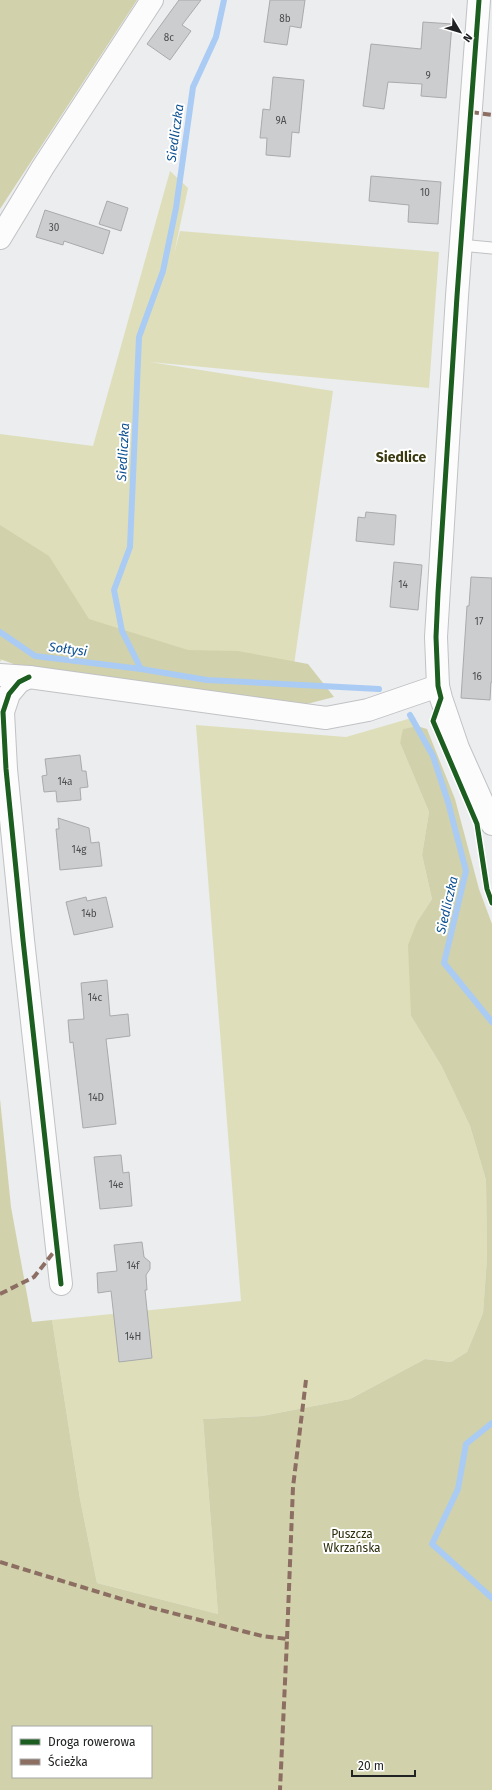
<svg xmlns="http://www.w3.org/2000/svg" width="492" height="1790" viewBox="0 0 492 1790" font-family="'Fira Sans',sans-serif">
<style>
.green{fill:#dedfba}
.forest{fill:#d1d2ab;fill-rule:evenodd}
.lines{fill:none;stroke-linecap:round;stroke-linejoin:round}
.stream{stroke:#aacbf3;stroke-width:6}
.building{fill:#cccdcf;stroke:#a8aaab}
.service-casing{stroke:#c1c2c4;stroke-width:13}
.minor-casing{stroke:#c1c2c4;stroke-width:24}
.tertiary-casing{stroke:#c1c2c4;stroke-width:24}
.service{stroke:#fcfcfd;stroke-width:11}
.minor{stroke:#fcfcfd;stroke-width:22}
.tertiary{stroke:#fcfcfd;stroke-width:22}
.quiet{stroke:#8d6e63;stroke-width:4;stroke-dasharray:8 4;stroke-linecap:butt}
.cycleway-casing{stroke:#fff;stroke-width:8}
.cycleway{stroke:#1b5e20;stroke-width:5}
.labels{text-anchor:middle;dominant-baseline:central;stroke-width:4;stroke-linejoin:round;paint-order:stroke}
.number-label{font-size:10px;fill:#4c4d4e}
.park-label{font-size:12px;fill:#2c2c0b;stroke:#fff}
.water-label{font-size:13px;font-style:italic;fill:#0d5091;stroke:#fff}
.quarter-label{font-size:14px;font-weight:bold;fill:#39380f;stroke:#fff}
</style>
<rect width="100%" height="100%" fill="#ebedef"/>
<g class="green">
<path d="M 170,171 L 188,188 L 174,254 L 180,231 L 439,252 L 429,388 L 150,362 L 333,391 L 289,700 L 8,653 L 0,662 L 0,434 L 93,446 Z"/>
<path d="M 415,717 L 417,726 L 404,729 L 400,743 L 429,812 L 422,855 L 432,899 L 417,922 L 411,1016 L 442,1067 L 470,1126 L 486,1180 L 487,1258 L 483,1313 L 467,1352 L 451,1362 L 425,1359 L 350,1399 L 262,1416 L 203,1419 L 218,1614 L 97,1583 L 80,1499 L 52,1320 L 241,1301 L 196,725 L 346,737 Z"/>
</g>
<g class="forest">
<path d="M 0,0 L 137,0 L 0,209 Z"/>
<path d="M 0,525 L 49,556 L 89,619 L 188,650 L 238,651 L 308,664 L 334,697 L 299,706 L 19,666 L 0,659 Z"/>
<path d="M 417,726 L 427,729 L 455,799 L 479,889 L 492,924 L 492,1790 L 0,1790 L 0,1099 L 11,1207 L 32,1322 L 52,1320 L 80,1499 L 97,1583 L 218,1614 L 203,1419 L 262,1416 L 350,1399 L 425,1359 L 451,1362 L 467,1352 L 483,1313 L 487,1258 L 486,1180 L 470,1126 L 442,1067 L 411,1016 L 408,945 L 417,922 L 432,899 L 422,855 L 429,812 L 400,743 L 403,729 ZM 13,1727 L 151,1727 L 151,1777 L 13,1777 Z"/>
</g>
<g class="lines">
<g class="stream">
<path d="M 224,0 L 216,37 L 193,87 L 176,208 L 163,271 L 139,337 L 130,547 L 114,590 L 122,631 L 141,669 L 207,680 L 379,689"/>
<path d="M 0,632 L 35,656 L 141,669"/>
<path d="M 410,715 L 433,756 L 448,802 L 466,871 L 444,963 L 492,1022"/>
<path d="M 492,1423 L 466,1444 L 458,1489 L 432,1544 L 492,1598"/>
</g>
</g>
<g class="building">
<path d="M 179,0 L 201,0 L 182,25 L 191,31 L 170,60 L 147,44 Z"/>
<path d="M 270,0 L 305,0 L 301,28 L 290,26 L 287,45 L 264,42 Z"/>
<path d="M 423,22 L 452,24 L 446,98 L 421,96 L 422,84 L 388,82 L 384,109 L 363,106 L 371,44 L 421,49 Z"/>
<path d="M 273,77 L 304,80 L 299,133 L 292,132 L 290,157 L 266,155 L 267,138 L 260,138 L 263,109 L 270,110 Z"/>
<path d="M 371,176 L 441,182 L 438,224 L 408,222 L 409,205 L 369,201 Z"/>
<path d="M 107,201 L 128,208 L 121,231 L 99,224 Z"/>
<path d="M 45,210 L 110,231 L 103,254 L 64,241 L 63,245 L 36,237 Z"/>
<path d="M 366,512 L 396,515 L 394,545 L 356,541 L 358,517 L 365,518 Z"/>
<path d="M 394,562 L 422,565 L 418,610 L 390,607 Z"/>
<path d="M 471,577 L 492,578 L 492,682 L 491,682 L 490,700 L 461,698 L 467,606 L 469,606 Z"/>
<path d="M 80,755 L 82,771 L 86,771 L 88,787 L 80,788 L 81,800 L 57,802 L 56,791 L 44,792 L 42,776 L 47,775 L 45,759 Z"/>
<path d="M 58,818 L 89,828 L 91,843 L 99,842 L 102,866 L 60,870 L 56,829 L 59,829 Z"/>
<path d="M 86,897 L 87,901 L 106,897 L 113,927 L 74,935 L 66,902 Z"/>
<path d="M 107,980 L 110,1016 L 128,1014 L 130,1036 L 106,1039 L 116,1124 L 83,1128 L 73,1042 L 70,1043 L 68,1020 L 84,1019 L 81,983 Z"/>
<path d="M 121,1155 L 123,1173 L 129,1172 L 132,1206 L 100,1209 L 94,1157 Z"/>
<path d="M 142,1242 L 144,1257 L 150,1262 L 150,1269 L 146,1275 L 147,1290 L 145,1290 L 152,1358 L 119,1362 L 111,1291 L 98,1293 L 97,1273 L 117,1271 L 114,1245 Z"/>
</g>
<g class="lines">
<defs>
<path id="service" d="M 460,245 L 492,248"/>
<g id="minor">
<path d="M 0,238 L 43,167 L 152,0"/>
<path d="M 0,675 L 29,677 L 326,718 L 368,710 L 438,686"/>
<path d="M 29,677 L 19,682 L 9,694 L 3,712 L 6,769 L 23,940 L 61,1284"/>
</g>
<path id="tertiary" d="M 479,0 L 457,296 L 436,637 L 438,686 L 441,698 L 458,748 L 492,824"/>
</defs>
<use href="#service" class="service-casing"/>
<use href="#minor" class="minor-casing"/>
<use href="#tertiary" class="tertiary-casing"/>
<use href="#service" class="service"/>
<use href="#minor" class="minor"/>
<use href="#tertiary" class="tertiary"/>
<g class="quiet">
<path d="M 471,112 L 492,115"/>
<path d="M 0,1294 L 34,1277 L 57,1248"/>
<path d="M 0,1562 L 141,1605 L 262,1636 L 287,1639 L 280,1790"/>
<path d="M 287,1639 L 293,1487 L 306,1380"/>
</g>
<defs>
<g id="cycleway">
<path d="M 479,0 L 457,296 L 438,593 L 436,637 L 438,686 L 441,698 L 433,721 L 477,824 L 487,889 L 492,903"/>
<path d="M 29,677 L 19,682 L 9,694 L 3,712 L 6,769 L 23,940 L 61,1284"/>
</g>
</defs>
<use href="#cycleway" class="cycleway-casing"/>
<use href="#cycleway" class="cycleway"/>
</g>
<g class="labels">
<g class="number-label">
<text x="285" y="19">8b</text>
<text x="169" y="38">8c</text>
<text x="428" y="76">9</text>
<text x="281" y="121">9A</text>
<text x="425" y="193">10</text>
<text x="54" y="228">30</text>
<text x="403" y="585">14</text>
<text x="479" y="622">17</text>
<text x="477" y="677">16</text>
<text x="65" y="782">14a</text>
<text x="79" y="850">14g</text>
<text x="89" y="914">14b</text>
<text x="95" y="998">14c</text>
<text x="96" y="1098">14D</text>
<text x="116" y="1185">14e</text>
<text x="133" y="1266">14f</text>
<text x="133" y="1337">14H</text>
</g>
<g class="park-label">
<text x="352" y="1534">Puszcza<tspan x="352" dy="14">Wkrzańska</tspan></text>
</g>
<g class="water-label">
<text transform="translate(175 133) rotate(-82)">Siedliczka</text>
<text transform="translate(123 452) rotate(-87)">Siedliczka</text>
<text transform="translate(68 649) rotate(7)">Sołtysi</text>
<text transform="translate(447 905) rotate(-77)">Siedliczka</text>
</g>
<g class="quarter-label">
<text x="401" y="457">Siedlice</text>
</g>
</g>
<rect x="12" y="1726" width="140" height="52" fill="#ffffff" stroke="#a6a7a7"/>
<rect x="20" y="1739" width="20" height="6" fill="#1b5e20" stroke="#a6a7a7"/>
<text x="48" y="1746" font-size="12" fill="#212223">Droga rowerowa</text>
<rect x="20" y="1759" width="20" height="6" fill="#8d6e63" stroke="#a6a7a7"/>
<text x="48" y="1766" font-size="12" fill="#212223">Ścieżka</text>
<g transform="translate(460 32) rotate(128)" stroke="#ffffff" stroke-width="3" paint-order="stroke">
<path d="M0-3L7 15L0 10L-7 15Z" fill="#212223"/>
<text y="-6" font-size="11" font-weight="bold" text-anchor="middle" fill="#212223">N</text>
</g>
<path d="M352 1770v6h63v-6" fill="none" stroke="#212223" stroke-width="2"/>
<text x="358" y="1770" font-size="12" fill="#212223" stroke="#ffffff" stroke-width="3" paint-order="stroke">20 m</text>
</svg>
